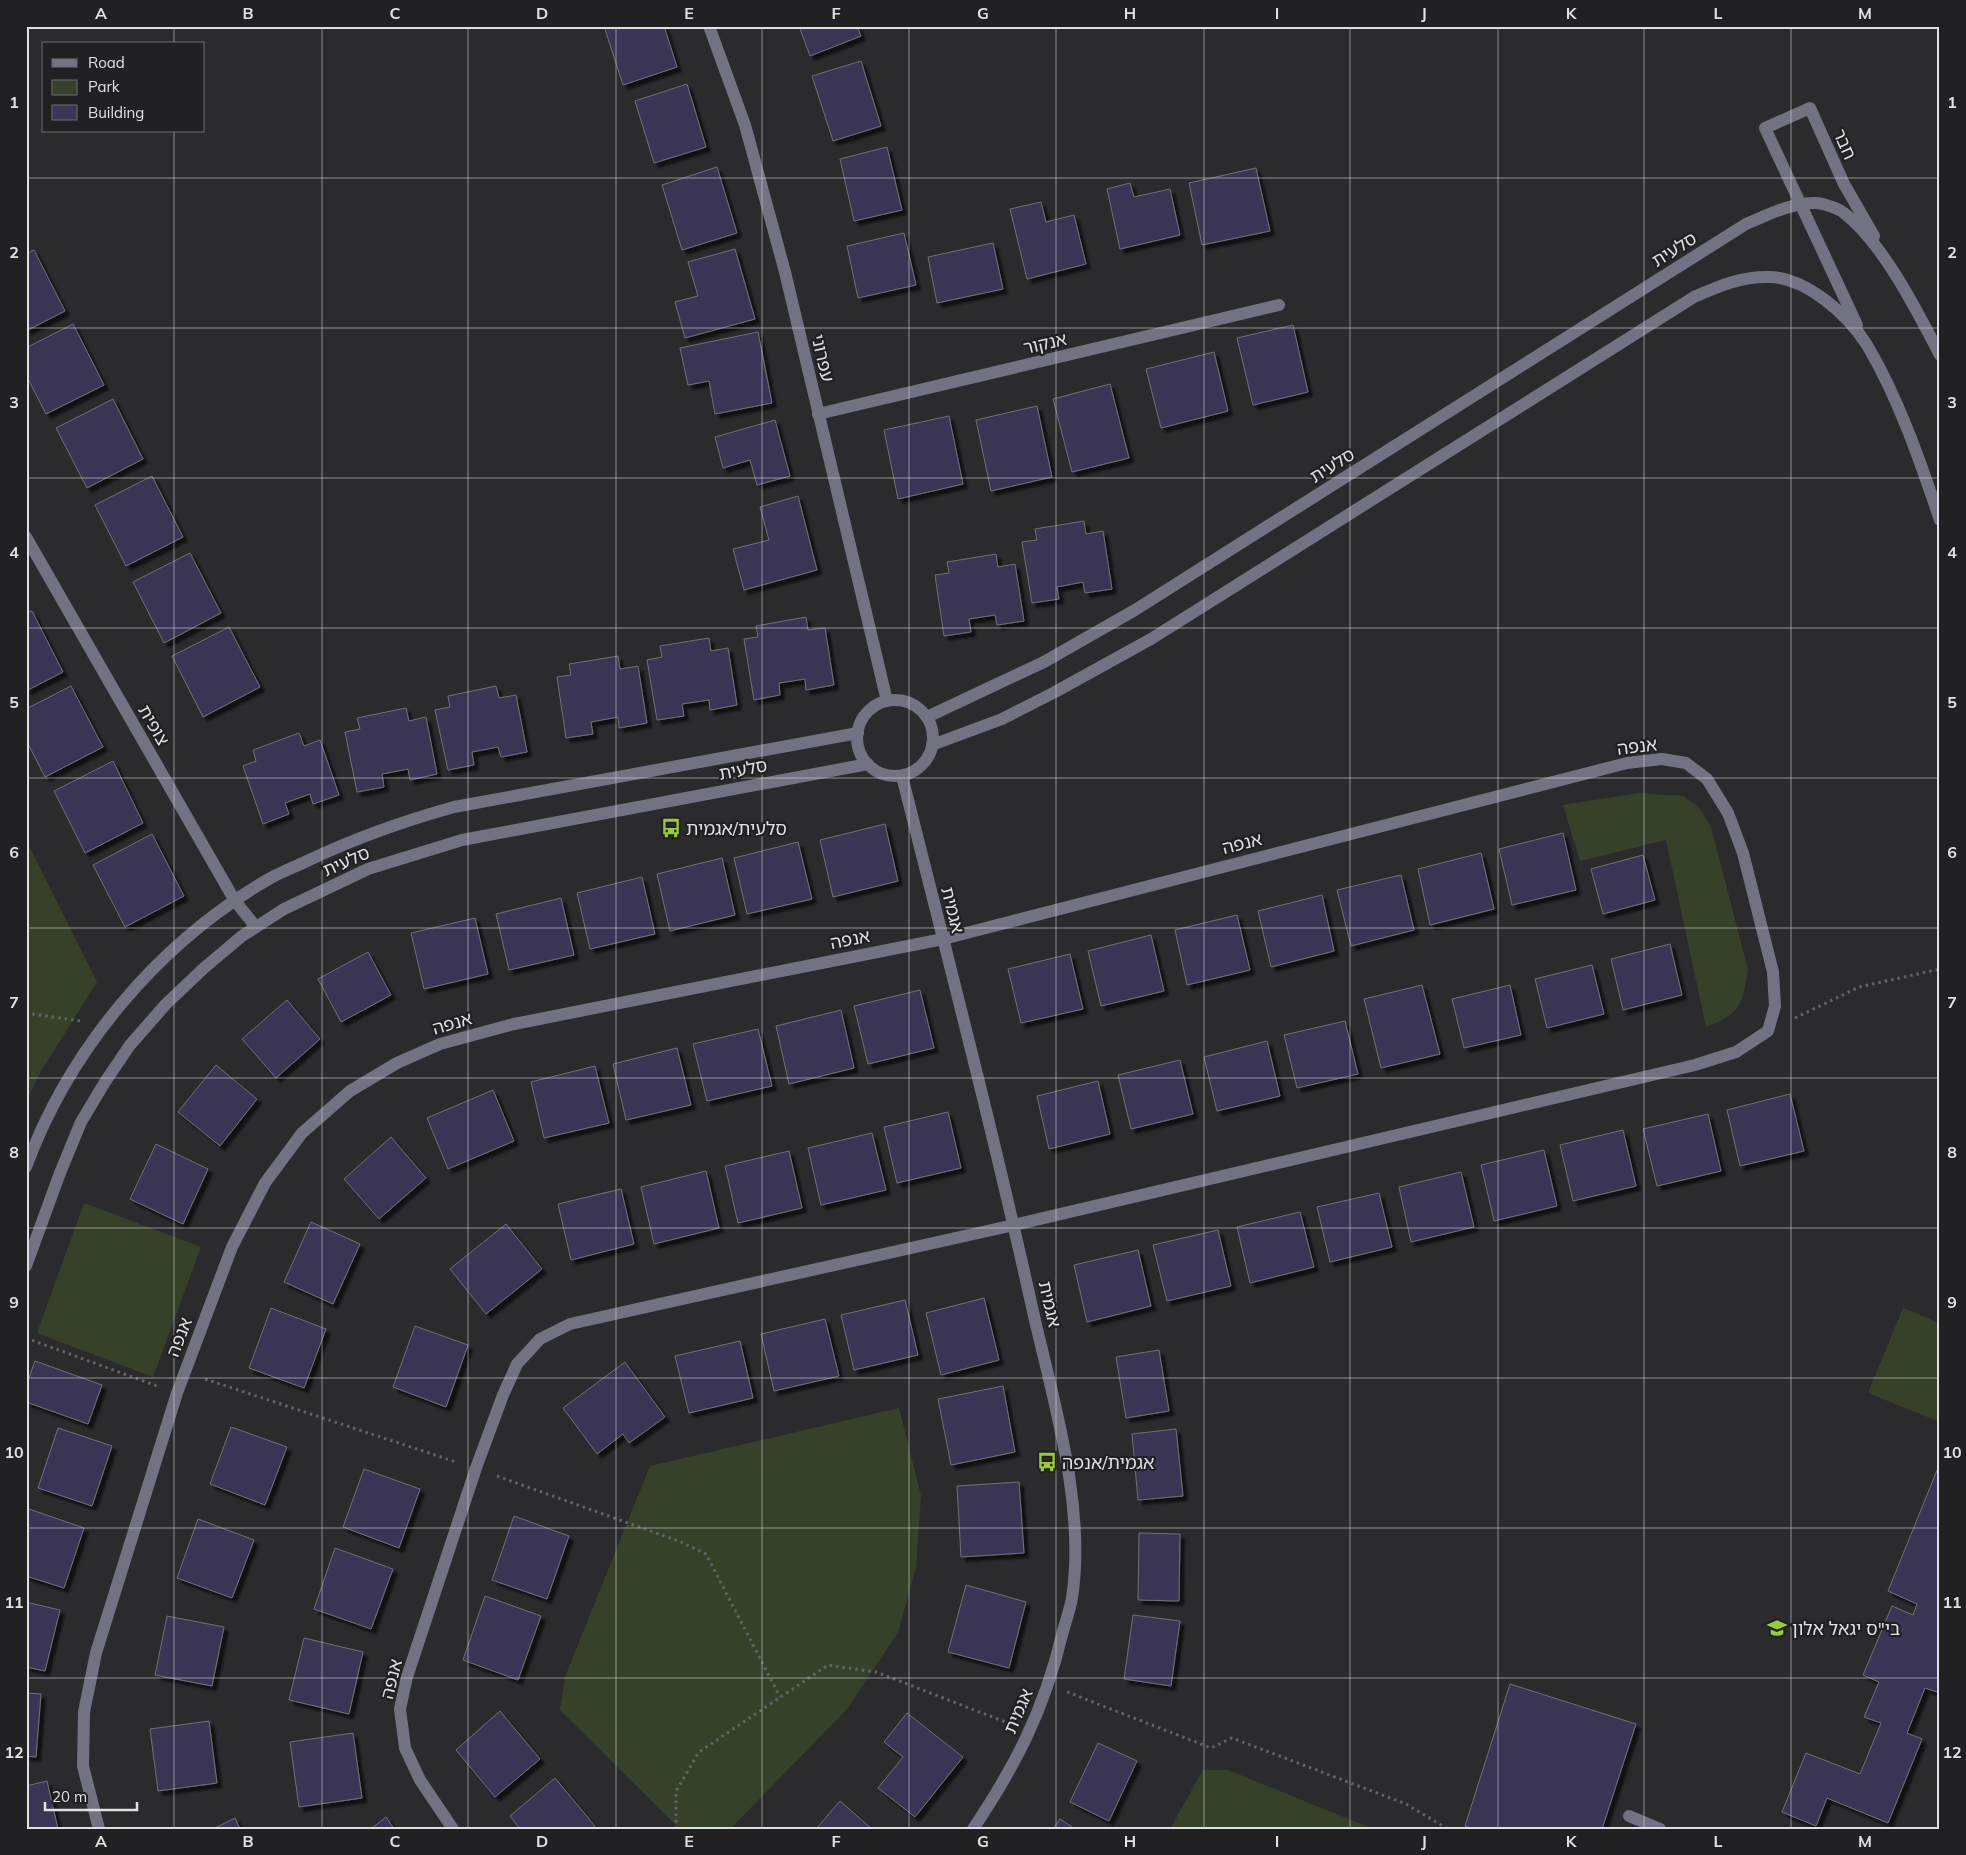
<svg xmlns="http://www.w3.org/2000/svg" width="1966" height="1855" viewBox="0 0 1966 1855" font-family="Mulish,'Noto Sans Hebrew',sans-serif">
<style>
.green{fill:#37412a}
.building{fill:#3a3655;stroke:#707074;filter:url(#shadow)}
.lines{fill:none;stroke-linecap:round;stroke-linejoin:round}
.path{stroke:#646467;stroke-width:3;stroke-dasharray:2.5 4;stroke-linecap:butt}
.minor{stroke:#737282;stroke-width:12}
.grid{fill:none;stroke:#e1e0e3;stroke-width:1;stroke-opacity:0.55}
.labels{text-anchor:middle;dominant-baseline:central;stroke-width:4.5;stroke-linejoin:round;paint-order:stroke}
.street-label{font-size:18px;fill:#e1e0e3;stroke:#212124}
.poi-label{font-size:18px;fill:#e1e0e3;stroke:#212124;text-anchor:start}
.neatline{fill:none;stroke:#e1e0e3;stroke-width:2}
.grid-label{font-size:16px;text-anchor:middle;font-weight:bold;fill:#e1e0e3}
</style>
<defs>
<filter id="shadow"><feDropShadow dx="4.5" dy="4.5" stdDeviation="1" flood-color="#0009"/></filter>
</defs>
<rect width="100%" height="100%" fill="#2b2b2e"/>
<g class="green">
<path d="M 1639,793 L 1683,796 L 1699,807 L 1711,827 L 1748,970 C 1742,1006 1741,1013 1706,1027 L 1666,840 L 1580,861 L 1563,805 Z"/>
<path d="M 26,840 L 97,982 L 41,1071 L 26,1101 Z"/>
<path d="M 84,1203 L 201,1247 L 153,1377 L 37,1333 Z"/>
<path d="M 1903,1308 L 1940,1323 L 1940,1422 L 1868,1393 Z"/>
<path d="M 899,1408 L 921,1496 L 916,1568 L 898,1632 L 847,1709 L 730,1829 L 680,1829 L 560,1710 L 565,1677 L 650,1466 Z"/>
<path d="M 1203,1770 L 1228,1770 L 1373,1829 L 1170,1829 Z"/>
</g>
<g class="building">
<path d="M 604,26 L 664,26 L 677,67 L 623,85 Z"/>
<path d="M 799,26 L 857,26 L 861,36 L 810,56 Z"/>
<path d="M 861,61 L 881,126 L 833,141 L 812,76 Z"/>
<path d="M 687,84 L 706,147 L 654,163 L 635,101 Z"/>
<path d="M 887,147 L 902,210 L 854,221 L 840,159 Z"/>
<path d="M 717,167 L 737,233 L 682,250 L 662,185 Z"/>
<path d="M 1256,168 L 1270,231 L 1202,245 L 1189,183 Z"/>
<path d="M 1130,183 L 1134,197 L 1170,189 L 1180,235 L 1120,249 L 1107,189 Z"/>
<path d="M 1041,202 L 1046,222 L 1074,215 L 1086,264 L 1027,279 L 1010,209 Z"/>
<path d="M 904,233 L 916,285 L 858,298 L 847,246 Z"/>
<path d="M 993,243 L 1003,289 L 937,303 L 928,257 Z"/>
<path d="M 735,249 L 755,319 L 685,338 L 675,302 L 698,296 L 688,262 Z"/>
<path d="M 34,250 L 65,311 L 26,331 L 26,254 Z"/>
<path d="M 73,324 L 104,385 L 46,414 L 26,375 L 26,348 Z"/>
<path d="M 1293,325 L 1308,392 L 1253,405 L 1237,338 Z"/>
<path d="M 758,332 L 772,403 L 715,414 L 709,381 L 688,385 L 680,348 Z"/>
<path d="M 1214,352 L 1228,411 L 1161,428 L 1146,369 Z"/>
<path d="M 1110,384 L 1129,458 L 1072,472 L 1053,399 Z"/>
<path d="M 113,399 L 143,459 L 87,488 L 56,428 Z"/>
<path d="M 1037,406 L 1052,477 L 991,491 L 976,420 Z"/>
<path d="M 949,416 L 963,484 L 898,499 L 884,430 Z"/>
<path d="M 775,420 L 790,476 L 757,485 L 750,460 L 723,468 L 715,437 Z"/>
<path d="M 152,476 L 183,537 L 126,566 L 95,505 Z"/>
<path d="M 798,496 L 817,570 L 744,590 L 733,549 L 769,540 L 760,507 Z"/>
<path d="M 1084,521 L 1086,534 L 1103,531 L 1112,589 L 1085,593 L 1083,582 L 1057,587 L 1059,599 L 1032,603 L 1022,542 L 1037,540 L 1035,529 Z"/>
<path d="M 190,553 L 221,613 L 164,643 L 133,582 Z"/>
<path d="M 996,554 L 998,567 L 1015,564 L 1024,621 L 997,625 L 995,615 L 969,619 L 971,632 L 944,636 L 935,575 L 949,573 L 947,562 Z"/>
<path d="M 32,611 L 63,672 L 26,691 L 26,613 Z"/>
<path d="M 806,617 L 808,630 L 825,628 L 834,685 L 806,690 L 805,679 L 779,683 L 780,695 L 754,700 L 744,639 L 758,637 L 756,626 Z"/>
<path d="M 229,627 L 260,687 L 203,717 L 172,656 Z"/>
<path d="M 709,638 L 711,651 L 728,648 L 737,705 L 710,710 L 709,700 L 682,704 L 684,716 L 657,720 L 647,660 L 662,657 L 660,646 Z"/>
<path d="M 618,656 L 620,669 L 638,666 L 647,723 L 619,728 L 618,717 L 591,722 L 593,734 L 566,738 L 557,677 L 571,675 L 569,664 Z"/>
<path d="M 71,686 L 103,747 L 45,777 L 26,740 L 26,709 Z"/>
<path d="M 496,686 L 499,698 L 516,695 L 527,752 L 501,757 L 498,747 L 472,752 L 474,765 L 448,770 L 435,710 L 450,707 L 448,696 Z"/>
<path d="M 406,708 L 409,721 L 426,717 L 437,774 L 410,780 L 408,769 L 382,774 L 384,787 L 357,792 L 345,732 L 360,729 L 357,718 Z"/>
<path d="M 299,733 L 304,746 L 320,740 L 339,795 L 313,804 L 310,794 L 285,803 L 289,814 L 263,824 L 243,766 L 256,761 L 253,750 Z"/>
<path d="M 113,761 L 143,823 L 85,853 L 54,791 Z"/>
<path d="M 885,824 L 898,881 L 833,897 L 820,840 Z"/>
<path d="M 1563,833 L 1576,890 L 1512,905 L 1499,849 Z"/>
<path d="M 152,834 L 184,896 L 125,927 L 93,865 Z"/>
<path d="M 798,842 L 812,899 L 747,914 L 734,858 Z"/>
<path d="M 1481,853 L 1494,909 L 1430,925 L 1418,869 Z"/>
<path d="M 1643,855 L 1655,900 L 1603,914 L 1591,869 Z"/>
<path d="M 722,858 L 735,915 L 670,931 L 657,874 Z"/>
<path d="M 1401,875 L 1414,930 L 1351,946 L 1337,890 Z"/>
<path d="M 642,877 L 655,934 L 590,949 L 577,893 Z"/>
<path d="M 1322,895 L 1334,951 L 1271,967 L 1258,911 Z"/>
<path d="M 561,898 L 574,955 L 509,970 L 496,914 Z"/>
<path d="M 1237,915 L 1250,970 L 1187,985 L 1175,930 Z"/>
<path d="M 475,918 L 488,974 L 424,989 L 411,933 Z"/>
<path d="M 1151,935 L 1164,991 L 1101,1006 L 1088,951 Z"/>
<path d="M 1670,944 L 1682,995 L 1623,1010 L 1611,959 Z"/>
<path d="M 368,952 L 391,995 L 341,1022 L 318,979 Z"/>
<path d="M 1070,954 L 1083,1009 L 1021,1023 L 1008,969 Z"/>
<path d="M 1592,965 L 1604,1014 L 1547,1028 L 1535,979 Z"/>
<path d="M 1422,985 L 1440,1054 L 1381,1068 L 1364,999 Z"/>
<path d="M 1510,985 L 1521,1035 L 1464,1048 L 1452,999 Z"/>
<path d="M 920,990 L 934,1048 L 868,1064 L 854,1006 Z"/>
<path d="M 287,1000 L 320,1039 L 276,1078 L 242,1039 Z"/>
<path d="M 841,1010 L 854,1068 L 789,1084 L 776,1026 Z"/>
<path d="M 1345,1021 L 1358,1074 L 1297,1088 L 1284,1035 Z"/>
<path d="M 758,1029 L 772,1086 L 707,1101 L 693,1044 Z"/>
<path d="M 1267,1041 L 1280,1096 L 1217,1111 L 1204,1057 Z"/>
<path d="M 677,1048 L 691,1105 L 626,1120 L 613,1064 Z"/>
<path d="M 1180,1060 L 1193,1114 L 1131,1129 L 1118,1075 Z"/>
<path d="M 216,1065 L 257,1099 L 220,1146 L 178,1112 Z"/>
<path d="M 595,1066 L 609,1123 L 544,1138 L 531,1082 Z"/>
<path d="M 1098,1081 L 1110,1134 L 1049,1149 L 1037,1096 Z"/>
<path d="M 493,1090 L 514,1141 L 448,1169 L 427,1118 Z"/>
<path d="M 1790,1094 L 1804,1151 L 1740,1166 L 1727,1110 Z"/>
<path d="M 948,1112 L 961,1168 L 897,1183 L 884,1127 Z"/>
<path d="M 1708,1114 L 1721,1171 L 1657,1186 L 1643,1129 Z"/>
<path d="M 1623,1130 L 1636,1186 L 1573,1201 L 1560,1145 Z"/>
<path d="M 872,1133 L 886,1190 L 821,1205 L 808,1148 Z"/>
<path d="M 391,1137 L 426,1178 L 379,1219 L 344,1179 Z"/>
<path d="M 156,1144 L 208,1169 L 183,1224 L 130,1199 Z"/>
<path d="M 1544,1150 L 1557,1206 L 1494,1221 L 1481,1165 Z"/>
<path d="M 789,1151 L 802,1208 L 738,1223 L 725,1166 Z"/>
<path d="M 706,1171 L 719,1228 L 654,1244 L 641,1187 Z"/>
<path d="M 1461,1172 L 1474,1227 L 1411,1242 L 1399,1187 Z"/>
<path d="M 621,1189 L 634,1244 L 571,1260 L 558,1204 Z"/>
<path d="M 1379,1193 L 1392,1247 L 1330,1262 L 1317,1207 Z"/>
<path d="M 1300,1212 L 1314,1267 L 1250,1283 L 1237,1227 Z"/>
<path d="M 311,1222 L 360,1244 L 333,1304 L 284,1282 Z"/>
<path d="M 506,1224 L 542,1269 L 486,1314 L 450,1269 Z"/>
<path d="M 1218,1230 L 1231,1286 L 1167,1301 L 1153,1245 Z"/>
<path d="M 1138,1250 L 1151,1306 L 1087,1322 L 1074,1265 Z"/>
<path d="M 984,1298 L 999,1360 L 941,1375 L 926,1313 Z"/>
<path d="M 905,1300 L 918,1355 L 854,1370 L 841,1315 Z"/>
<path d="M 271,1308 L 326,1329 L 304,1388 L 249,1368 Z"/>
<path d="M 825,1319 L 839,1376 L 774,1391 L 761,1334 Z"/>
<path d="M 415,1326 L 468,1345 L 446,1407 L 393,1387 Z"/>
<path d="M 740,1341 L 753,1398 L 689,1413 L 675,1356 Z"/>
<path d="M 1159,1350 L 1169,1411 L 1126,1418 L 1116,1357 Z"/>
<path d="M 35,1361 L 102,1385 L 88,1424 L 26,1402 L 26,1386 Z"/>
<path d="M 625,1362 L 665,1417 L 629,1443 L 623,1434 L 597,1454 L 563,1408 Z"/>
<path d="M 1003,1386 L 1015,1452 L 951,1465 L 938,1399 Z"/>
<path d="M 231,1427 L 287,1447 L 265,1505 L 210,1484 Z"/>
<path d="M 58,1428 L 112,1446 L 92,1506 L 38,1488 Z"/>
<path d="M 1176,1429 L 1183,1496 L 1138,1500 L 1132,1434 Z"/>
<path d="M 1940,1463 L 1940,1693 L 1925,1688 L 1907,1733 L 1922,1739 L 1888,1823 L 1827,1798 L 1816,1826 L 1782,1812 L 1806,1753 L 1860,1774 L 1881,1723 L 1864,1717 L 1879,1682 L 1863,1675 L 1892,1606 L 1913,1615 L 1917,1604 L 1888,1591 Z"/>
<path d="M 364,1469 L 420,1489 L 399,1548 L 343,1527 Z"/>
<path d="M 1019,1482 L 1024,1553 L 961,1557 L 957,1486 Z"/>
<path d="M 29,1509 L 84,1528 L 64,1588 L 26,1576 L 26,1519 Z"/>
<path d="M 514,1516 L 569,1536 L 547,1599 L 492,1580 Z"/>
<path d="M 198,1519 L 254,1540 L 232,1598 L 177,1578 Z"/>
<path d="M 1139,1533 L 1180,1534 L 1179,1601 L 1138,1600 Z"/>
<path d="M 335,1548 L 393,1569 L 371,1629 L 314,1609 Z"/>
<path d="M 966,1585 L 1026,1602 L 1009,1668 L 948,1652 Z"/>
<path d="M 485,1596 L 541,1616 L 518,1680 L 463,1660 Z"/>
<path d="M 26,1602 L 60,1610 L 45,1671 L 26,1667 Z"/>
<path d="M 1133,1615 L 1180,1621 L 1171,1686 L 1124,1679 Z"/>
<path d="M 167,1616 L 224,1627 L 212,1686 L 155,1675 Z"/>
<path d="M 304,1638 L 363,1652 L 349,1714 L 289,1700 Z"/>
<path d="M 1510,1684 L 1636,1724 L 1602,1829 L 1474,1829 L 1465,1826 Z"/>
<path d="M 26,1693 L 41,1694 L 36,1757 L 26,1756 Z"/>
<path d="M 500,1711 L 540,1759 L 495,1797 L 456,1750 Z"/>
<path d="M 907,1713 L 963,1757 L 915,1817 L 878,1788 L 903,1757 L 884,1742 Z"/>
<path d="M 209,1721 L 217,1783 L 158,1791 L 150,1729 Z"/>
<path d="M 353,1733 L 362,1798 L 299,1807 L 290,1742 Z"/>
<path d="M 1098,1743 L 1137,1761 L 1109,1821 L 1070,1802 Z"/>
<path d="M 555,1778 L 595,1826 L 591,1829 L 520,1829 L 510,1816 Z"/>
<path d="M 47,1781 L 58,1829 L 26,1829 L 26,1786 Z"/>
<path d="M 840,1801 L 872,1829 L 816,1829 Z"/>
<path d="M 386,1817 L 394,1829 L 371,1829 Z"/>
<path d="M 235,1818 L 240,1829 L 213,1829 Z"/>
<path d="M 1060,1819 L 1075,1829 L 1053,1829 Z"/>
</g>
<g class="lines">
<g class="path">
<path d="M 26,1013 L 80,1021"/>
<path d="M 1795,1018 L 1859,987 L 1940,969"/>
<path d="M 26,1338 L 157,1386"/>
<path d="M 205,1379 L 456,1462"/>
<path d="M 497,1476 L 681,1542 L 706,1554 L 780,1697"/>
<path d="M 1067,1692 L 1211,1748 L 1232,1738 L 1406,1804 L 1448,1829"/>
<path d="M 676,1829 L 676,1791 L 699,1752 L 828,1665 L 876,1672 L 1008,1723"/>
</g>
<g class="minor">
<path d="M 709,26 L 745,125 L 785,272 L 887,701"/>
<path d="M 1857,325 L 1765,128 L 1810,108 L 1844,184 L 1874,236"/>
<path d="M 818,414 L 1279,305"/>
<path d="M 26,537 L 235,901 L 256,927"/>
<circle cx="895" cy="738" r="38"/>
<path d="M 927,717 L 1044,662 L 1135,610 L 1746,224 C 1768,215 1790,203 1815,203 C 1822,203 1838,208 1844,213 C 1883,243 1917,311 1940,355"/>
<path d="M 932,745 L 1002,719 L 1055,692 L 1151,639 L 1694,297 C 1719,286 1742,276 1770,277 C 1807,278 1848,315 1867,345 C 1899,399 1920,461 1940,520"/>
<path d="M 902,776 C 947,955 994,1135 1034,1316 C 1054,1403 1086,1508 1072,1598 C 1070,1610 1065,1623 1062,1635 C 1044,1710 1016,1765 973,1829"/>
<path d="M 26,1167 C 70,1048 158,944 267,880 C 279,873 292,868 305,862 C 355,838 400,822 454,807 L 858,733"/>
<path d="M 26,1266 L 60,1173 L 81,1122 L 105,1082 L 130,1045 L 166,1004 L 204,968 L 242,936 L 284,909 L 368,869 L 462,840 L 868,764"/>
<path d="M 1629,1816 L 1660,1829"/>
<path d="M 99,1829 L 83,1766 L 84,1712 L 96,1653 L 177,1393 L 232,1247 L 265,1183 L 302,1133 L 350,1091 L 397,1063 L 440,1044 L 514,1024 L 943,939 L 1627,763 L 1662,759 L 1686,763 L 1707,779 L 1728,813 L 1743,853 L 1773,972 L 1775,1006 L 1768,1031 L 1736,1052 L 1695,1065 L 1014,1225 L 570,1324 L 540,1339 L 517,1364 L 503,1395 L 476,1468 L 407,1677 L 400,1709 L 405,1748 L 420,1780 L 453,1829"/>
</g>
</g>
<path class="grid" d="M 174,26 L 174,44M 322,26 L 322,1829M 468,26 L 468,1829M 616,26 L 616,1829M 762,26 L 762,1829M 909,26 L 909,1829M 1056,26 L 1056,1829M 1204,26 L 1204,1829M 1350,26 L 1350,1829M 1498,26 L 1498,1829M 1644,26 L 1644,1829M 1791,26 L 1791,1829M 174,131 L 174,1829M 26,178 L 1940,178M 26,328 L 1940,328M 26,478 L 1940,478M 26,628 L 1940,628M 26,778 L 1940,778M 26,928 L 1940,928M 26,1078 L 1940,1078M 26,1228 L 1940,1228M 26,1378 L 1940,1378M 26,1528 L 1940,1528M 26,1678 L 1940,1678"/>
<defs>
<symbol id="bus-bare" viewBox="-9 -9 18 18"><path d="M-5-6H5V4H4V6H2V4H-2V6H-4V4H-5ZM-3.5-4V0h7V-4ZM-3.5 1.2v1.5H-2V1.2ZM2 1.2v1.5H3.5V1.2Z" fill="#98cb37" stroke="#212124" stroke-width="2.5" paint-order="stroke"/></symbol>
<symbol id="school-bare" viewBox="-9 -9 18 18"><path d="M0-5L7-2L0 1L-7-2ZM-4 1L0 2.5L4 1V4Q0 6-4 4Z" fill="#98cb37" stroke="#212124" stroke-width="2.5" paint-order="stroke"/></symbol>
</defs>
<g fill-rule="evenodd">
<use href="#bus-bare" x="657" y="814" width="28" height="28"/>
<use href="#bus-bare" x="1033" y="1448" width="28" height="28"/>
<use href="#school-bare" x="1763" y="1614" width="28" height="28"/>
</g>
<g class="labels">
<g class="street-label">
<text transform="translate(1845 144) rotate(66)">חבר</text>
<text transform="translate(1674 249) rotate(-32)">סלעית</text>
<text transform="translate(1045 343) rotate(-13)">אנקור</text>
<text transform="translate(823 358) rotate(77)">עפרוני</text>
<text transform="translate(1332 465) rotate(-32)">סלעית</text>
<text transform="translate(154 725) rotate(60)">צופית</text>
<text transform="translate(1637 746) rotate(-7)">אנפה</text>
<text transform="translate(743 769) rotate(-11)">סלעית</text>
<text transform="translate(1242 843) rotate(-14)">אנפה</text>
<text transform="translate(346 861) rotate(-24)">סלעית</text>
<text transform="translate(953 910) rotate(76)">אגמית</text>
<text transform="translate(850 939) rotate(-11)">אנפה</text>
<text transform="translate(452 1023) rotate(-16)">אנפה</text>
<text transform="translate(1050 1304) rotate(77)">אגמית</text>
<text transform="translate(179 1337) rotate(-69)">אנפה</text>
<text transform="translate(391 1679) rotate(-76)">אנפה</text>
<text transform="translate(1018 1711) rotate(-67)">אגמית</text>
</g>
<g class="poi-label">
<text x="686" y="828">סלעית/אגמית</text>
<text x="1062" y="1462">אגמית/אנפה</text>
<text x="1792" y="1628">בי"ס יגאל אלון</text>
</g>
</g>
<rect width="1966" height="1855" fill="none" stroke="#212124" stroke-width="55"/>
<rect x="42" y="42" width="162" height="90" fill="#212124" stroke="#6e6d70"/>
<rect x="52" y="59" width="25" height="8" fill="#737282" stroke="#6e6d70"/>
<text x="88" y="68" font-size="15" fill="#e1e0e3">Road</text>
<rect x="52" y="80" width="25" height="15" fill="#37412a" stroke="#6e6d70"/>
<text x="88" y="92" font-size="15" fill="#e1e0e3">Park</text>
<rect x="52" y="105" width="25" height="15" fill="#3a3655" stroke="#6e6d70"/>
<text x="88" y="118" font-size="15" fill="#e1e0e3">Building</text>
<path d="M45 1802v8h92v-8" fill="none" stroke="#e1e0e3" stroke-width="2.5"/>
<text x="52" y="1802" font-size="15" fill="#e1e0e3" stroke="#212124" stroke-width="4" paint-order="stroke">20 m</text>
<rect x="28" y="28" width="1910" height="1800" class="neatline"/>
<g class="grid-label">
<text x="101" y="19">A</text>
<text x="248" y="19">B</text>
<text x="395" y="19">C</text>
<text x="542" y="19">D</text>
<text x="689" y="19">E</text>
<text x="836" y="19">F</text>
<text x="983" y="19">G</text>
<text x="1130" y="19">H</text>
<text x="1277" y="19">I</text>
<text x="1424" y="19">J</text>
<text x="1571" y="19">K</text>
<text x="1718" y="19">L</text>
<text x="1865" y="19">M</text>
<text x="14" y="108">1</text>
<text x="1952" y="108">1</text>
<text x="14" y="258">2</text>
<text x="1952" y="258">2</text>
<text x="14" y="408">3</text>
<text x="1952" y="408">3</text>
<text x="14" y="558">4</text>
<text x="1952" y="558">4</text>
<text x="14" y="708">5</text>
<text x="1952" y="708">5</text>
<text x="14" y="858">6</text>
<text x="1952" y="858">6</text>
<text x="14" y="1008">7</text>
<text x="1952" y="1008">7</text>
<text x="14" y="1158">8</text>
<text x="1952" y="1158">8</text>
<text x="14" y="1308">9</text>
<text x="1952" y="1308">9</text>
<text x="14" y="1458">10</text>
<text x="1952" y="1458">10</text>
<text x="14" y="1608">11</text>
<text x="1952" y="1608">11</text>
<text x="14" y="1758">12</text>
<text x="1952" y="1758">12</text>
<text x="101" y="1847">A</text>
<text x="248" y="1847">B</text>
<text x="395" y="1847">C</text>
<text x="542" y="1847">D</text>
<text x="689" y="1847">E</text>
<text x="836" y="1847">F</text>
<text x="983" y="1847">G</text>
<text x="1130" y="1847">H</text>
<text x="1277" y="1847">I</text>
<text x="1424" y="1847">J</text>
<text x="1571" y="1847">K</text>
<text x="1718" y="1847">L</text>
<text x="1865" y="1847">M</text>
</g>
</svg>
